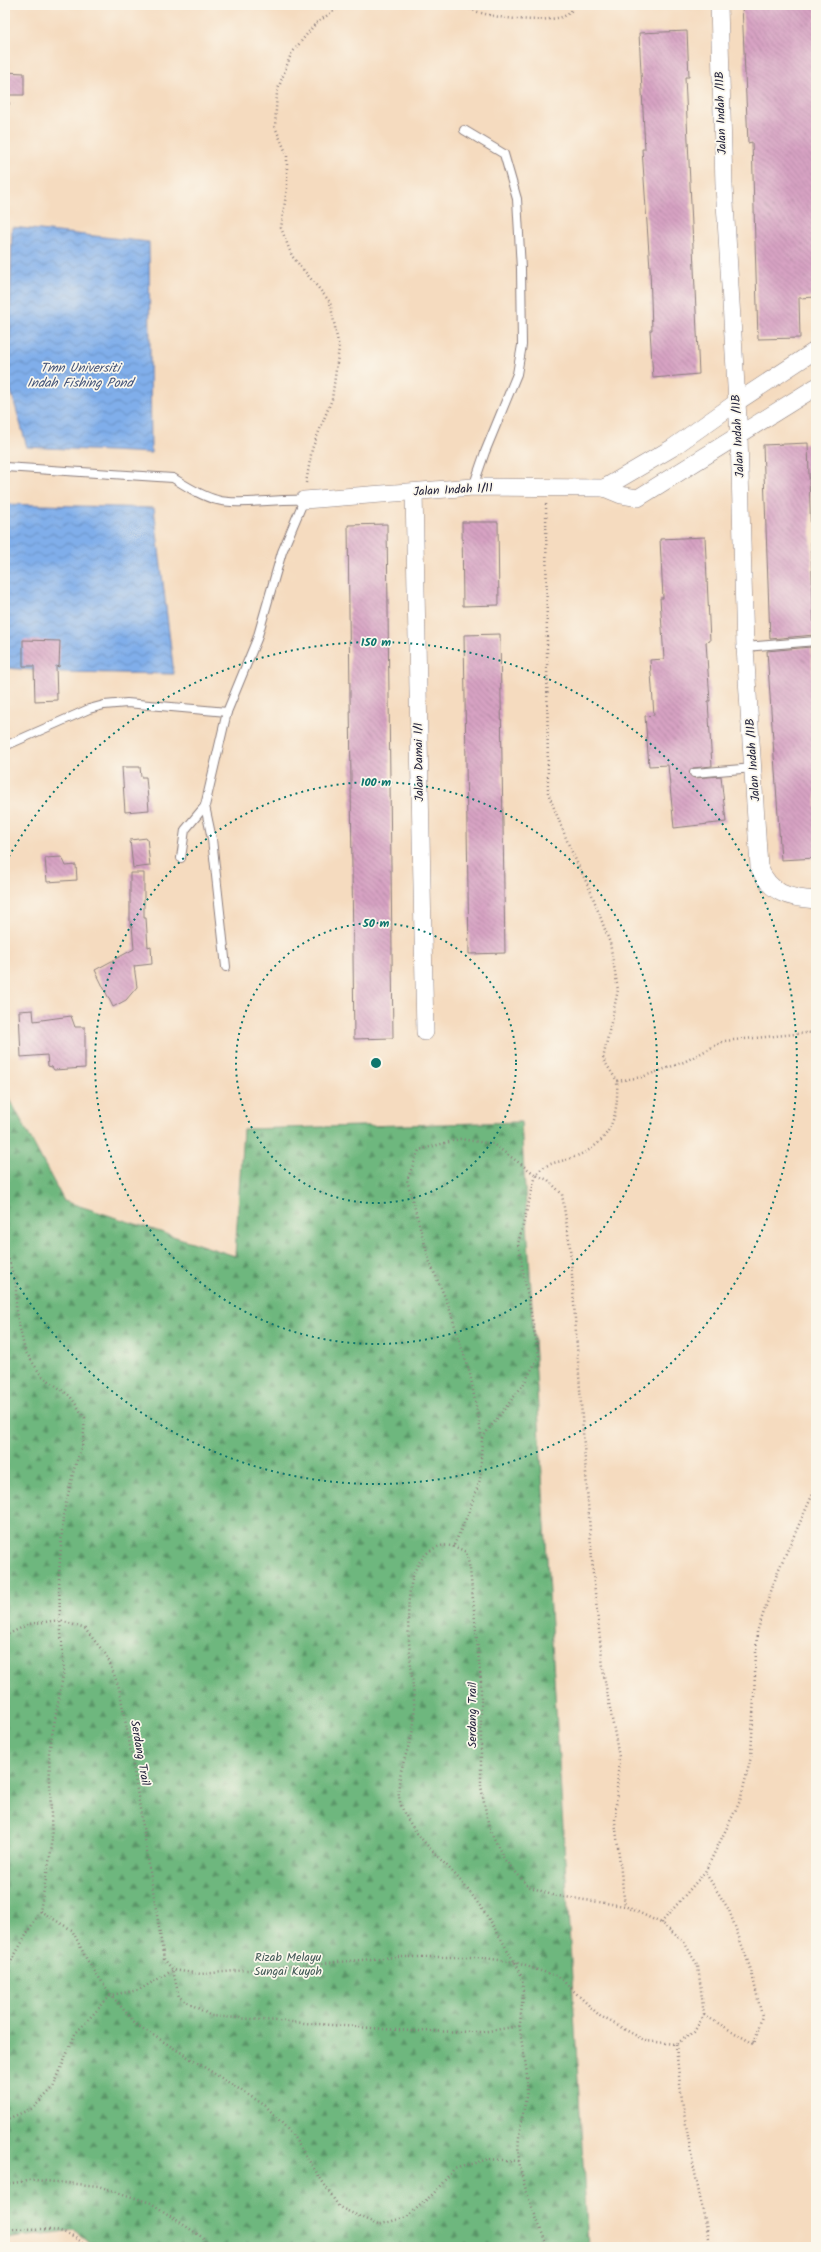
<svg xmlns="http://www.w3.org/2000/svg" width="821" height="2252" viewBox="0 0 821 2252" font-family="Kalam,sans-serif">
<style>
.forest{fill:url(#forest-firs);stroke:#486c5c}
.water{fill:url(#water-waves);stroke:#516892}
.building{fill:url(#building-back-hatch)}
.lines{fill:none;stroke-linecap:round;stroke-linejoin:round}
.service-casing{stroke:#8c7e7d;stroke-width:10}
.minor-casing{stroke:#8c7e7d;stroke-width:18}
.path{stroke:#8c7e7d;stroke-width:2.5;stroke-dasharray:1 3;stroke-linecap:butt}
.service{stroke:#fff;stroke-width:8}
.minor{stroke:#fff;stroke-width:17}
.ring{fill:none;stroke:#0f766e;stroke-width:2;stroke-dasharray:2 4}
.labels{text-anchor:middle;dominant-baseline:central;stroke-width:3.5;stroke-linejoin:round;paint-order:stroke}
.street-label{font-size:12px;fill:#22223b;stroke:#fbf7ec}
.park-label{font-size:12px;fill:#415856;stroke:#fbf7ec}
.water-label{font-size:13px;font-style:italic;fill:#435378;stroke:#fbf7ec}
.centre{fill:#0f766e;stroke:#fbf7ec;stroke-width:2}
.ring-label{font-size:12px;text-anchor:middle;font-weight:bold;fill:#0f766e;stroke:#fbf7ec;stroke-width:3.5;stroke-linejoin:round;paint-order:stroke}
</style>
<defs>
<pattern id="forest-firs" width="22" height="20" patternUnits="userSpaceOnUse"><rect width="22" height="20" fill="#6eb77e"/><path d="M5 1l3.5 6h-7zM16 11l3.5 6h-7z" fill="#5a9468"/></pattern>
<pattern id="water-waves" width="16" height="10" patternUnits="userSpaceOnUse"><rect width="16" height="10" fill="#80aeea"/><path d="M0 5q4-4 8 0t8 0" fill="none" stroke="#688dbf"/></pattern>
<pattern id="building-back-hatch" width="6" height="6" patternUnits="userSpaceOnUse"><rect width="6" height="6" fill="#d7a3c3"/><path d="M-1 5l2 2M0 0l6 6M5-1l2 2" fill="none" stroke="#ae84a0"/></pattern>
</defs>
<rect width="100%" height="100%" fill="#fbf7ec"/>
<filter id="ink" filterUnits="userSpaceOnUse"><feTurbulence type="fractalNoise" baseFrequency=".025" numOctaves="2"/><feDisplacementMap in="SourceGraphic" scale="8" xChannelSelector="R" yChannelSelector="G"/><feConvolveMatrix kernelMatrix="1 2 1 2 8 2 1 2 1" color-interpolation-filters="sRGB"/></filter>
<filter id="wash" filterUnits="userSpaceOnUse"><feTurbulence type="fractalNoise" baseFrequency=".012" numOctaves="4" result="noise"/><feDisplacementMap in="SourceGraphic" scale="16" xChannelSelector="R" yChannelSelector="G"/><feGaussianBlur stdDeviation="0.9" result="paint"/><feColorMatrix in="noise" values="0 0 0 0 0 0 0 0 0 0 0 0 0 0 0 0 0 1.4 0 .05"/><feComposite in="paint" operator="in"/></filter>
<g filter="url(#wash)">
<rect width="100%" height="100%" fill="#f5dbbf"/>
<path class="forest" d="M 5,1090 L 64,1201 L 235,1256 L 243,1129 L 521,1122 L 588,2247 L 95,2247 L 74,2230 L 5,2239 Z"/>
<g class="water">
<path d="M 12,227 L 149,242 L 151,453 L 27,447 L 9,384 Z"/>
<path d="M 5,504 L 154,508 L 174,674 L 60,672 L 5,668 Z"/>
</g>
<g id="blocks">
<g class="building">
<path d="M 742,5 L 816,5 L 816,297 L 799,298 L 800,338 L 758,339 L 752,142 L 748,143 Z"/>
<path d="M 687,31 L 689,77 L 685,77 L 699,374 L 653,378 L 650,330 L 652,330 L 650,268 L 642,149 L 645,149 L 639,33 Z"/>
<path d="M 5,72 L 24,73 L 24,95 L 5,95 Z"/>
<path d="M 808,443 L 814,635 L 770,639 L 763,445 Z"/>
<path d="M 462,522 L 498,522 L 499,605 L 463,606 Z"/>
<path d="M 387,524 L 393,1038 L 354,1039 L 348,525 Z"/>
<path d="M 705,537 L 710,641 L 706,642 L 710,701 L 708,701 L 712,766 L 693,768 L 689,773 L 694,778 L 721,776 L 726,822 L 674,828 L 668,765 L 649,766 L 645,716 L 654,715 L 650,660 L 664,659 L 660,598 L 663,598 L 660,539 Z"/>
<path d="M 500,634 L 505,953 L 469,954 L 464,635 Z"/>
<path d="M 23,640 L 60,641 L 59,667 L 56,666 L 57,700 L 35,701 L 34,666 L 23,666 Z"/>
<path d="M 811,647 L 816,731 L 816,858 L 781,860 L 767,651 Z"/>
<path d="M 122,767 L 140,767 L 141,777 L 146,777 L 149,810 L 125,812 Z"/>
<path d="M 147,838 L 150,866 L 133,868 L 130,840 Z"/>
<path d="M 62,857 L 66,866 L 76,865 L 77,880 L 47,882 L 45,858 Z"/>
<path d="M 130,873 L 144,873 L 144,918 L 146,918 L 148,947 L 151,946 L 152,964 L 134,966 L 137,987 L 126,1000 L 113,1007 L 95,970 L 134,949 L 132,926 L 130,926 Z"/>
<path d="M 33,1010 L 34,1021 L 71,1016 L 75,1027 L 85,1027 L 85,1068 L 54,1070 L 52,1067 L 48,1066 L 47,1055 L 21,1057 L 19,1011 Z"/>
</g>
</g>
</g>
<g filter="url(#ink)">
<use href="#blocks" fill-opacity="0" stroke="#8c7e7d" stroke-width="1"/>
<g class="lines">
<defs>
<g id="service">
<path d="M 464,130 L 504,154 L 517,199 L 521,269 L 522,345 L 517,374 L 485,452 L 473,487"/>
<path d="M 5,467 L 173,478 C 186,486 201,496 217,500 C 237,506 279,498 304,500 L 282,552 L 257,639 L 227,712 L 205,806 L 185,830 L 181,858"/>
<path d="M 745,647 L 816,641"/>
<path d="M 5,746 L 89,709 L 104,705 L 127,703 L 227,712"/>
<path d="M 694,773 L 754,768"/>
<path d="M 205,806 L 212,839 L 226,967"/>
</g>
<g id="minor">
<path d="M 719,5 L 724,186 L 739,436 L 745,647 L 759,867 C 770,894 789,898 816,900"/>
<path d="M 604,488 L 672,448 L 737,402 L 816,350"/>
<path d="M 414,492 L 425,1032"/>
<path d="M 304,500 L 473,487 L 604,488 L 621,495 L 638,498 L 816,387"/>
</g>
</defs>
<use href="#service" class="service-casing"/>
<use href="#minor" class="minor-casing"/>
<g class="path">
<path d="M 463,5 C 483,19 539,23 562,17 C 566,16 569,13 572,10 L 573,5"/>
<path d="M 5,104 L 13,103"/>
<path d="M 306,483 L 312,449 L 332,399 L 339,348 L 330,302 L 292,256 L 281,228 L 287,188 L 287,155 L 275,127 L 277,92 L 291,54 L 316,23 L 343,5"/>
<path d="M 546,504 L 548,793 L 570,848 L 591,892 L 610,943 L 618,990 L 603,1059 L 617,1081 L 642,1077 L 684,1062 L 724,1041 L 816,1032"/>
<path d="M 5,1248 L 16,1284 L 16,1311 L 25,1351 L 41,1375 L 70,1396 L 85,1418 L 83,1443 L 74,1469 L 63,1516 L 59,1575 L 60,1620 L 64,1670 L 49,1752 L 52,1846 L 40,1911 L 5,1972"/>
<path d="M 482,1438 L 523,1385 L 539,1356 L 518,1244 L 536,1175 C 543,1164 555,1163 568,1159 C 608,1147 619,1121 617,1081"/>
<path d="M 454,1545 L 468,1514 L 480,1480 L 482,1438 L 470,1374 L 448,1304 L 430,1263 L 407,1180 L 419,1150 L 460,1139 L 493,1144 L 536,1175 L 548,1180 L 562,1194 L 570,1247 L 593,1574 L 604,1676 L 619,1757 L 615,1821 L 625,1906"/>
<path d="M 5,1636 L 29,1624 L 60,1620 L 85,1629 L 107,1656 L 119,1688 L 129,1740 L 164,1959 L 173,1970 L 179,1997 L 211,2016 L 411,2031 L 482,2032 L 520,2026"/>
<path d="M 40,1911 L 72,1930 L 87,1960 L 111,1995 L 137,2025 L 266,2106 L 291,2133 L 339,2207 L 378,2225 L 407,2217 L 434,2193 L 454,2169 L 488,2159 L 519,2161"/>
<path d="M 661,1923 L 705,1872 L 740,1801 L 751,1757 L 757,1632 L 778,1571 L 816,1487"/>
<path d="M 704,2015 L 754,2044 L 762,2016 L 751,1970 L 729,1910 L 705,1872"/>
<path d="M 676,2044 C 681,2113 696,2180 711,2247"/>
<path d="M 5,2120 L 33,2108 L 53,2088 L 75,2034 L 111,1995 L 139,1990 L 173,1970 L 201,1974 L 395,1957 L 477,1957 L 514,1962 L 559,1977 L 600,2016 L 646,2041 L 676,2044 L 694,2032 L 704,2015 L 698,1966 L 684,1942 L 661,1923 L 625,1906 L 552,1895 L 528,1886 L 504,1859 L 489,1828 L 481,1786 L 481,1682 L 470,1569 L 466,1552 C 453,1545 442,1542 430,1551 C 390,1578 418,1682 414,1723 C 411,1749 392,1779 401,1805 C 412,1835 439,1856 459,1879 C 478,1901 494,1926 508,1951 C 512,1959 519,1967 521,1976 C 526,1992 520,2011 520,2027 C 521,2047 529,2070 527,2090 C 524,2114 516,2136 519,2160 C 523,2191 538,2219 547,2247"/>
<path d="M 5,2184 L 35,2180 L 98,2186 L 151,2203 L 202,2237 L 209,2247"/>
<path d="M 5,2229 C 39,2229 60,2225 89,2247"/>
</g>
<use href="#service" class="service"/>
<use href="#minor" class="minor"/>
</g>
</g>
<g class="ring">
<circle cx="376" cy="1063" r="140"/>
<circle cx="376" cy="1063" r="281"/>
<path d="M6 862A421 421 0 1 1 6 1264"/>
</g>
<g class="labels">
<g class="street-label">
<text transform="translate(721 113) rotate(-92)">Jalan Indah /11B</text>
<text transform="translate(738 436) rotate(-93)">Jalan Indah /11B</text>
<text transform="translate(453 490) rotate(-3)">Jalan Indah 1/11</text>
<text transform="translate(753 760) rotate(-94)">Jalan Indah /11B</text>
<text transform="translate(419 762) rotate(-91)">Jalan Damai 1/1</text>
<text transform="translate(472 1715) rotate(-90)">Serdang Trail</text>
<text transform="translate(140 1753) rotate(80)">Serdang Trail</text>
</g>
<g class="park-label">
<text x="288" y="1957">Rizab Melayu<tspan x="288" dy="14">Sungai Kuyoh</tspan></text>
</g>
<g class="water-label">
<text x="80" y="368">Tmn Universiti<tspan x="80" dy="15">Indah Fishing Pond</tspan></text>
</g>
</g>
<circle cx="376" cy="1063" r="6" class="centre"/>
<g class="ring-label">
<text x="376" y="646">150 m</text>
<text x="376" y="786">100 m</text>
<text x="376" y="927">50 m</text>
</g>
<rect width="821" height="2252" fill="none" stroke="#fbf7ec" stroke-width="20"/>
</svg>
